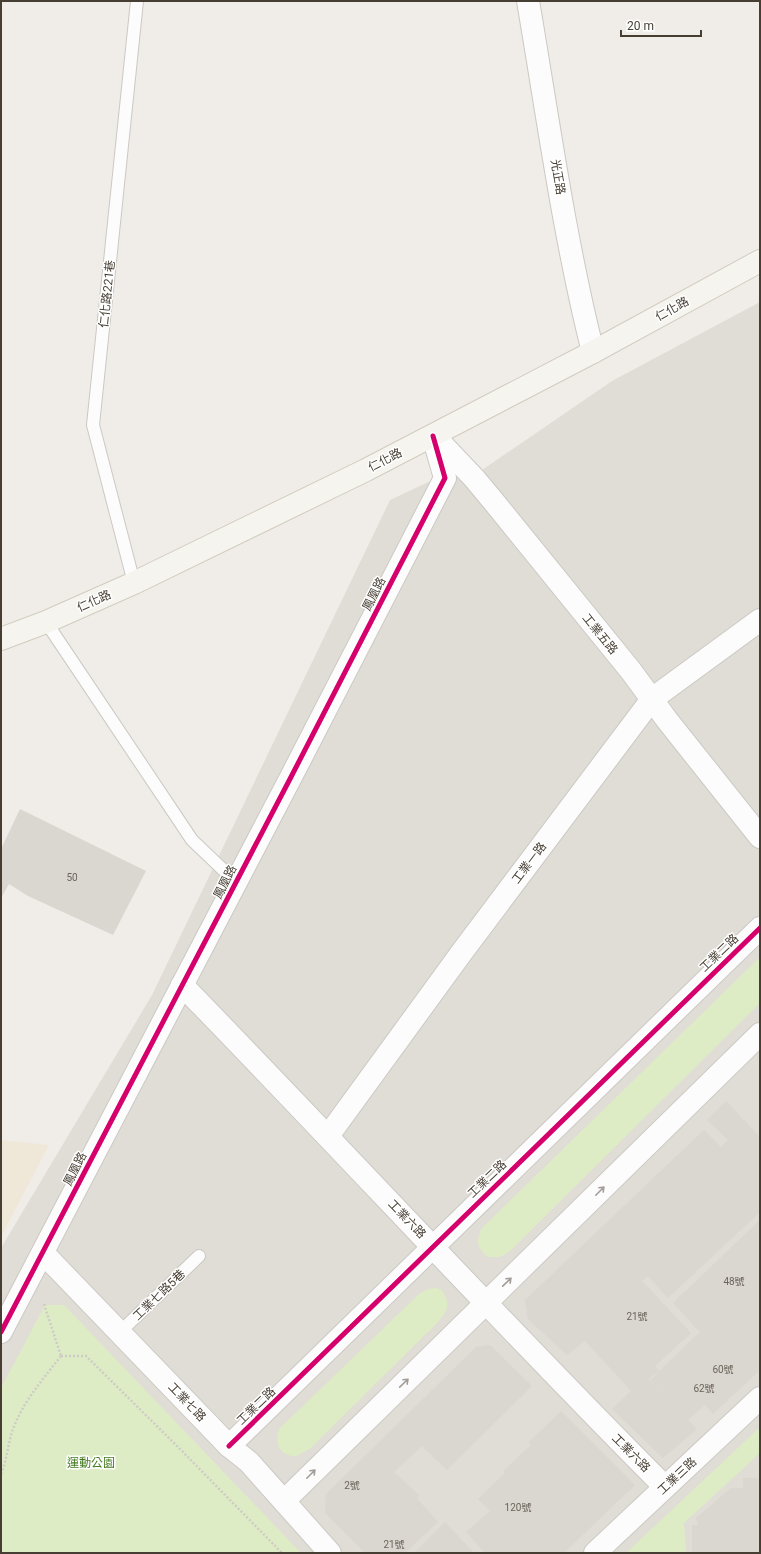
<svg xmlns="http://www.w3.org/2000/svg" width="761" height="1554" viewBox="0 0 761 1554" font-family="Roboto,'Noto Sans TC',sans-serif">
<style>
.industrial{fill:#e0dcd6}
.education{fill:#efe8d9}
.green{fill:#deecc5}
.building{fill:#dad6d0}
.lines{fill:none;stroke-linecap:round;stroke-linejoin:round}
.lane-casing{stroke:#ccc9c4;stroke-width:14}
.street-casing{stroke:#ccc9c4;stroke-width:24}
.secondary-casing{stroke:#d1ccbf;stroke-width:24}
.path{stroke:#cecbc6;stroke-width:2.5;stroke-dasharray:2 2;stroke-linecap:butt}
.lane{stroke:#fdfcfc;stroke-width:12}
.street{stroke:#fdfcfc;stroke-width:22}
.secondary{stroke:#f6f4ee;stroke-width:22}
.cycleway-casing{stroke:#fff;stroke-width:8}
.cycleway{stroke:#d6006c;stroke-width:5}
.oneway{stroke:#a29d98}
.labels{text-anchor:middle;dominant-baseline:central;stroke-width:3;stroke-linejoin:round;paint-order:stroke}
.number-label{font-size:10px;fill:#6c655b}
.street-label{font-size:12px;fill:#463e33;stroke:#fff}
.park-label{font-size:12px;fill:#467b23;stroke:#fff}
</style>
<rect width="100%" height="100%" fill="#f0ede8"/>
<path class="industrial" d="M 760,302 L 760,1553 L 1,1553 L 1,1248 L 152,995 L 390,500 L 456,469 L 466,481 L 612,381 Z"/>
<path class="education" d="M 1,1140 L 49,1145 L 1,1237 Z"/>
<g class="green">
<path d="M 760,957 L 760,1003 L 509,1252 L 500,1257 L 488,1257 C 477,1248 476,1243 481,1229 Z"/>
<path d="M 436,1288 L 442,1290 C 451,1305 448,1309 438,1322 L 311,1448 L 297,1456 C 280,1457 274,1444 279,1429 L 419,1294 L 428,1289 Z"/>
<path d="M 45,1305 L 64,1305 L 301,1553 L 1,1553 L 1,1388 Z"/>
<path d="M 760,1427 L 760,1453 L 684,1523 L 686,1553 L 626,1553 Z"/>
</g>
<g class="building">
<path d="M 20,809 L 146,871 L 113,935 L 28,896 L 9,884 L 1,898 L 1,849 Z"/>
<path d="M 726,1101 L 760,1137 L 760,1212 L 668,1298 L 648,1276 L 642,1281 L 691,1333 L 655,1366 L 659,1371 L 648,1379 L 674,1404 L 650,1380 L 700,1332 L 673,1303 L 760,1220 L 760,1370 L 713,1414 L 705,1405 L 688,1420 L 697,1429 L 663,1458 L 612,1409 L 631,1391 L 585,1341 L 567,1355 L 528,1319 L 525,1300 L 704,1130 L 721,1147 L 728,1140 L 707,1120 Z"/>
<path d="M 490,1345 L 532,1386 L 447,1470 L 422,1446 L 394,1472 L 419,1495 L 417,1498 L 438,1522 L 405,1553 L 365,1553 L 325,1513 L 326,1494 L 476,1347 Z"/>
<path d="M 561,1411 L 635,1485 L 564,1553 L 485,1553 L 466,1532 L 490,1511 L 478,1499 L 505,1473 L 503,1471 L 531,1445 L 529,1442 Z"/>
<path d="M 743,1478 L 760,1478 L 760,1553 L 692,1553 L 692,1525 L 698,1525 L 696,1518 L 731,1488 L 743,1488 Z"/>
<path d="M 445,1522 L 474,1553 L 414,1553 Z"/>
</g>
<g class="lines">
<defs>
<g id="lane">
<path d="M 134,583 L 93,425 L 137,1"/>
<path d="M 46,622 L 192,840 L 236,882"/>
<path d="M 119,1333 L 199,1256"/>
</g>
<g id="street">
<path d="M 528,1 C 548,118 564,237 593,352"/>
<path d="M 436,438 L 474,478 L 494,502 L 631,671 L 667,720 L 760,837"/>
<path d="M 182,985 C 344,1151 501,1323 665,1487"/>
<path d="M 328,1136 L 462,952 L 652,699 L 760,620"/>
<path d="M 43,1253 L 229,1446 L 249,1462 L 330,1553"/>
<path d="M 1,1332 L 291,777 L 445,478 L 433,436"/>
<path d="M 229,1446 L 760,928"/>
<path d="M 284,1501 L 760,1034"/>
<path d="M 595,1553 L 760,1398"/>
</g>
<path id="secondary" d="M 1,639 L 46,622 L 134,583 L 366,470 L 593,352 L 760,261"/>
</defs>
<use href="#lane" class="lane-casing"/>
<use href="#street" class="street-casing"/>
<use href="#secondary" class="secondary-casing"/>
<g class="path">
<path d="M 44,1304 L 61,1356"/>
<path d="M 61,1356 L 86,1356 L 179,1448 L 282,1553"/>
<path d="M 1,1474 C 7,1460 8,1443 13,1429 C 23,1402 43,1379 61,1356"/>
</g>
<use href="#lane" class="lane"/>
<use href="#street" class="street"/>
<use href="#secondary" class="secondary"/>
<defs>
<g id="cycleway">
<path d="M 1,1332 L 291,777 L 445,478 L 433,436"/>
<path d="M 229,1446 L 760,928"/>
</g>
</defs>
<use href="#cycleway" class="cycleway-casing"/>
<use href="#cycleway" class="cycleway"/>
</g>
<defs><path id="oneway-shaft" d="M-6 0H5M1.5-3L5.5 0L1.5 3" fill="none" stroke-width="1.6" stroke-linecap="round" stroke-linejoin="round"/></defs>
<g class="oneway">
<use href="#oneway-shaft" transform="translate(600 1191) rotate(-45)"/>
<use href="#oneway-shaft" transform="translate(507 1282) rotate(-44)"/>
<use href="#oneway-shaft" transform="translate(404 1383) rotate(-44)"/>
<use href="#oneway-shaft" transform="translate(311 1474) rotate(-45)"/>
</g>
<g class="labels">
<g class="number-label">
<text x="72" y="877">50</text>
<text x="734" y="1281">48號</text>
<text x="637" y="1316">21號</text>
<text x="723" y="1369">60號</text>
<text x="704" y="1388">62號</text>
<text x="352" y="1485">2號</text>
<text x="518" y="1507">120號</text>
<text x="394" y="1544">21號</text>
</g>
<g class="street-label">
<text transform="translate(558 177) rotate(80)">光正路</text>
<text transform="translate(107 294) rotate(-84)">仁化路221巷</text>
<text transform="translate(672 309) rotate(-29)">仁化路</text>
<text transform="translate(385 460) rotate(-27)">仁化路</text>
<text transform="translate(374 594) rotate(-63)">鳳凰路</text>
<text transform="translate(94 601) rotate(-24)">仁化路</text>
<text transform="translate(600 634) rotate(51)">工業五路</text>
<text transform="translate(529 863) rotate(-53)">工業一路</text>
<text transform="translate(225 882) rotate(-63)">鳳凰路</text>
<text transform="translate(719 953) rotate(-44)">工業二路</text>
<text transform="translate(75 1169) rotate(-63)">鳳凰路</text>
<text transform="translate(487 1179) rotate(-44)">工業二路</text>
<text transform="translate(407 1219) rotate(46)">工業六路</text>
<text transform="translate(159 1295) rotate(-44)">工業七路5巷</text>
<text transform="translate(187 1402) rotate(46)">工業七路</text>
<text transform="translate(256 1406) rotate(-44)">工業二路</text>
<text transform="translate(631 1453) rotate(45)">工業六路</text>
<text transform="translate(677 1476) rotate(-43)">工業三路</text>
</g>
<g class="park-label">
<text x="91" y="1463">運動公園</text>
</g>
</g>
<rect width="761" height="1554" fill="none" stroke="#463e33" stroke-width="4"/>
<path d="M621 30v6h80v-6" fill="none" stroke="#463e33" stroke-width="2"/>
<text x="627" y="30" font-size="12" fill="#463e33" stroke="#ffffff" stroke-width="3" paint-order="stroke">20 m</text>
</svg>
